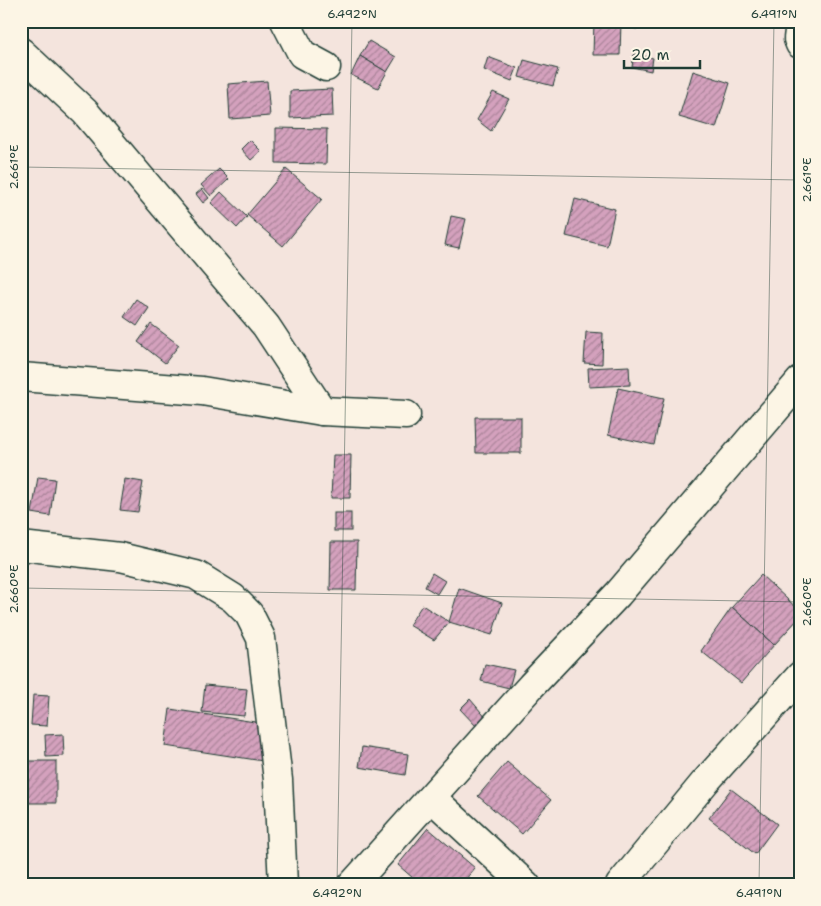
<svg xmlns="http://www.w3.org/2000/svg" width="821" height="906" viewBox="0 0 821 906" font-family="'Shantell Sans',sans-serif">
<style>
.building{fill:url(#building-hatch);stroke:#1f3d34}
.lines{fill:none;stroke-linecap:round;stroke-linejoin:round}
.minor-casing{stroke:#1f3d34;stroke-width:31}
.minor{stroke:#fcf5e5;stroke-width:28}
.ticks{fill:none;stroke:#1f3d34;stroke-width:1;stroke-opacity:0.45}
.neatline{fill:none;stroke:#1f3d34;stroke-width:2}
.ticks-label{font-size:12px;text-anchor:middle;fill:#1f3d34}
</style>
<defs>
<pattern id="building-hatch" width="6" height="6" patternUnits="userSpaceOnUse" patternTransform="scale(1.25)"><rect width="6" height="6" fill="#d4a1bd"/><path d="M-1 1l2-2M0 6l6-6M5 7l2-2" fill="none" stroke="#ab849a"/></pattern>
</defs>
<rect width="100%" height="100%" fill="#f4e4dd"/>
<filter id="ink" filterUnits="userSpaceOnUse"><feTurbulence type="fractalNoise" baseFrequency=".02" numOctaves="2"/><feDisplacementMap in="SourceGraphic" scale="10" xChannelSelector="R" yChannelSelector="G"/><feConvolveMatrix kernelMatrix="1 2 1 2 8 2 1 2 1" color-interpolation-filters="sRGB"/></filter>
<g filter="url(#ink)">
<g class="building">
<path d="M 594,21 L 621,21 L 620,55 L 593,55 Z"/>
<path d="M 624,21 L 638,21 L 637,29 L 624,27 Z"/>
<path d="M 369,41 L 396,57 L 387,72 L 360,56 Z"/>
<path d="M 634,54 L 653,58 L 651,71 L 632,67 Z"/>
<path d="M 360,56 L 387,72 L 378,88 L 351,75 Z"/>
<path d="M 488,57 L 517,68 L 512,81 L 484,70 Z"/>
<path d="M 524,60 L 558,69 L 553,86 L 519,77 Z"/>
<path d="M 693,71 L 730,83 L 716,128 L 679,117 Z"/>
<path d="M 267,81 L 270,116 L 230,119 L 228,84 Z"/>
<path d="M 332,89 L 333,116 L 290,118 L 290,91 Z"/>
<path d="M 493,92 L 509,99 L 491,131 L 477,120 Z"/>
<path d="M 276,128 L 327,129 L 326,164 L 276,163 Z"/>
<path d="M 250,140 L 261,151 L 251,160 L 241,149 Z"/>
<path d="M 219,169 L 229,179 L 211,196 L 201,185 Z"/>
<path d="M 286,169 L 322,199 L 283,246 L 247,215 Z"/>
<path d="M 202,189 L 209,198 L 203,203 L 196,194 Z"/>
<path d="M 221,192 L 247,217 L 237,228 L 211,203 Z"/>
<path d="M 575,199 L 615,209 L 607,246 L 566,236 Z"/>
<path d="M 451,216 L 466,219 L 459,248 L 445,245 Z"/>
<path d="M 136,299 L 149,308 L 137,326 L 124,317 Z"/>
<path d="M 151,324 L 179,345 L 165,363 L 138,342 Z"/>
<path d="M 586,332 L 603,333 L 602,364 L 584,363 Z"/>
<path d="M 629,366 L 630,385 L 589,387 L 588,368 Z"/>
<path d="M 618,388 L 664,398 L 654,445 L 608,435 Z"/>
<path d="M 475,417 L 521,417 L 521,453 L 476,453 Z"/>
<path d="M 333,455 L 351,455 L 350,498 L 331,498 Z"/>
<path d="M 38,477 L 55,479 L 50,516 L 32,513 Z"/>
<path d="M 125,479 L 143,482 L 138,512 L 120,510 Z"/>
<rect x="334" y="513" width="17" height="18"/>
<path d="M 331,542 L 357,542 L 356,590 L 330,590 Z"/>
<path d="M 432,573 L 445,581 L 437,594 L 425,587 Z"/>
<path d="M 761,575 L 800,611 L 800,617 L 774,645 L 732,607 Z"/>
<path d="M 459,588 L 502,603 L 492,635 L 449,622 Z"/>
<path d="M 422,605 L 449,622 L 434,640 L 409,625 Z"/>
<path d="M 732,607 L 774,645 L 741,683 L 701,651 Z"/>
<path d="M 485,664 L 514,670 L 509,688 L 481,681 Z"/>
<path d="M 205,685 L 247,689 L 244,716 L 202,712 Z"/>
<path d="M 33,695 L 49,696 L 47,726 L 31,725 Z"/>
<path d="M 470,699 L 487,719 L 478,728 L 460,709 Z"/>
<path d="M 170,709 L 268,724 L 263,761 L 165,746 Z"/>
<path d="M 63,734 L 64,756 L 46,757 L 45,735 Z"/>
<path d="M 362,747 L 408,754 L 405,775 L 359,767 Z"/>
<rect x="28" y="761" width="28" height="42"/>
<path d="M 507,762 L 551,800 L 522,834 L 478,796 Z"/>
<path d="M 731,789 L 777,824 L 755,854 L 709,818 Z"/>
<path d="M 428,828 L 475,868 L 461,885 L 421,885 L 398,865 Z"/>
</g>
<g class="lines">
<defs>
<g id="minor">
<path d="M 285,21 L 302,54 L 326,67"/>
<path d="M 800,23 L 798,39 L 800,44"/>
<path d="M 21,52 L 85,112 L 266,326 L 322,411"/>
<path d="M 21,377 L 202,391 L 322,411 L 406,415"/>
<path d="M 21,546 L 120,557 L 196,575 L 233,598 L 249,614 L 261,638 L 278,780 L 283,885"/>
<path d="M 432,798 L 526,885"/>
<path d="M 352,885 L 531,686 L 618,594 L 800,381"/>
<path d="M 620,885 L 705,782 L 800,676"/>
</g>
</defs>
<use href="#minor" class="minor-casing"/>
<use href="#minor" class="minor"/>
</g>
</g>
<path class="ticks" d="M 21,167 L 800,180M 21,588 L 800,602M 337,885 L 352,21M 759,885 L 774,21"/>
<rect width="821" height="906" fill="none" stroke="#fcf5e5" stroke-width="55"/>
<path d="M624 60v8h76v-8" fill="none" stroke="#1f3d34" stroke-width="2.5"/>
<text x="631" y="60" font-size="15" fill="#1f3d34" stroke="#fcf5e5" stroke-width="4" paint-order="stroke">20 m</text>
<rect x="28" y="28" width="766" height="850" class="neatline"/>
<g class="ticks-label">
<text x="352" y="18">6.492°N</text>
<text x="774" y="18">6.491°N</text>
<text transform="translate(14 167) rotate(-90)" y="4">2.661°E</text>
<text transform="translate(807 180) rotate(-90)" y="4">2.661°E</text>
<text transform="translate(14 589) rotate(-90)" y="4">2.660°E</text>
<text transform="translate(807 602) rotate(-90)" y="4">2.660°E</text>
<text x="337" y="897">6.492°N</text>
<text x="759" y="897">6.491°N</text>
</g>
</svg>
